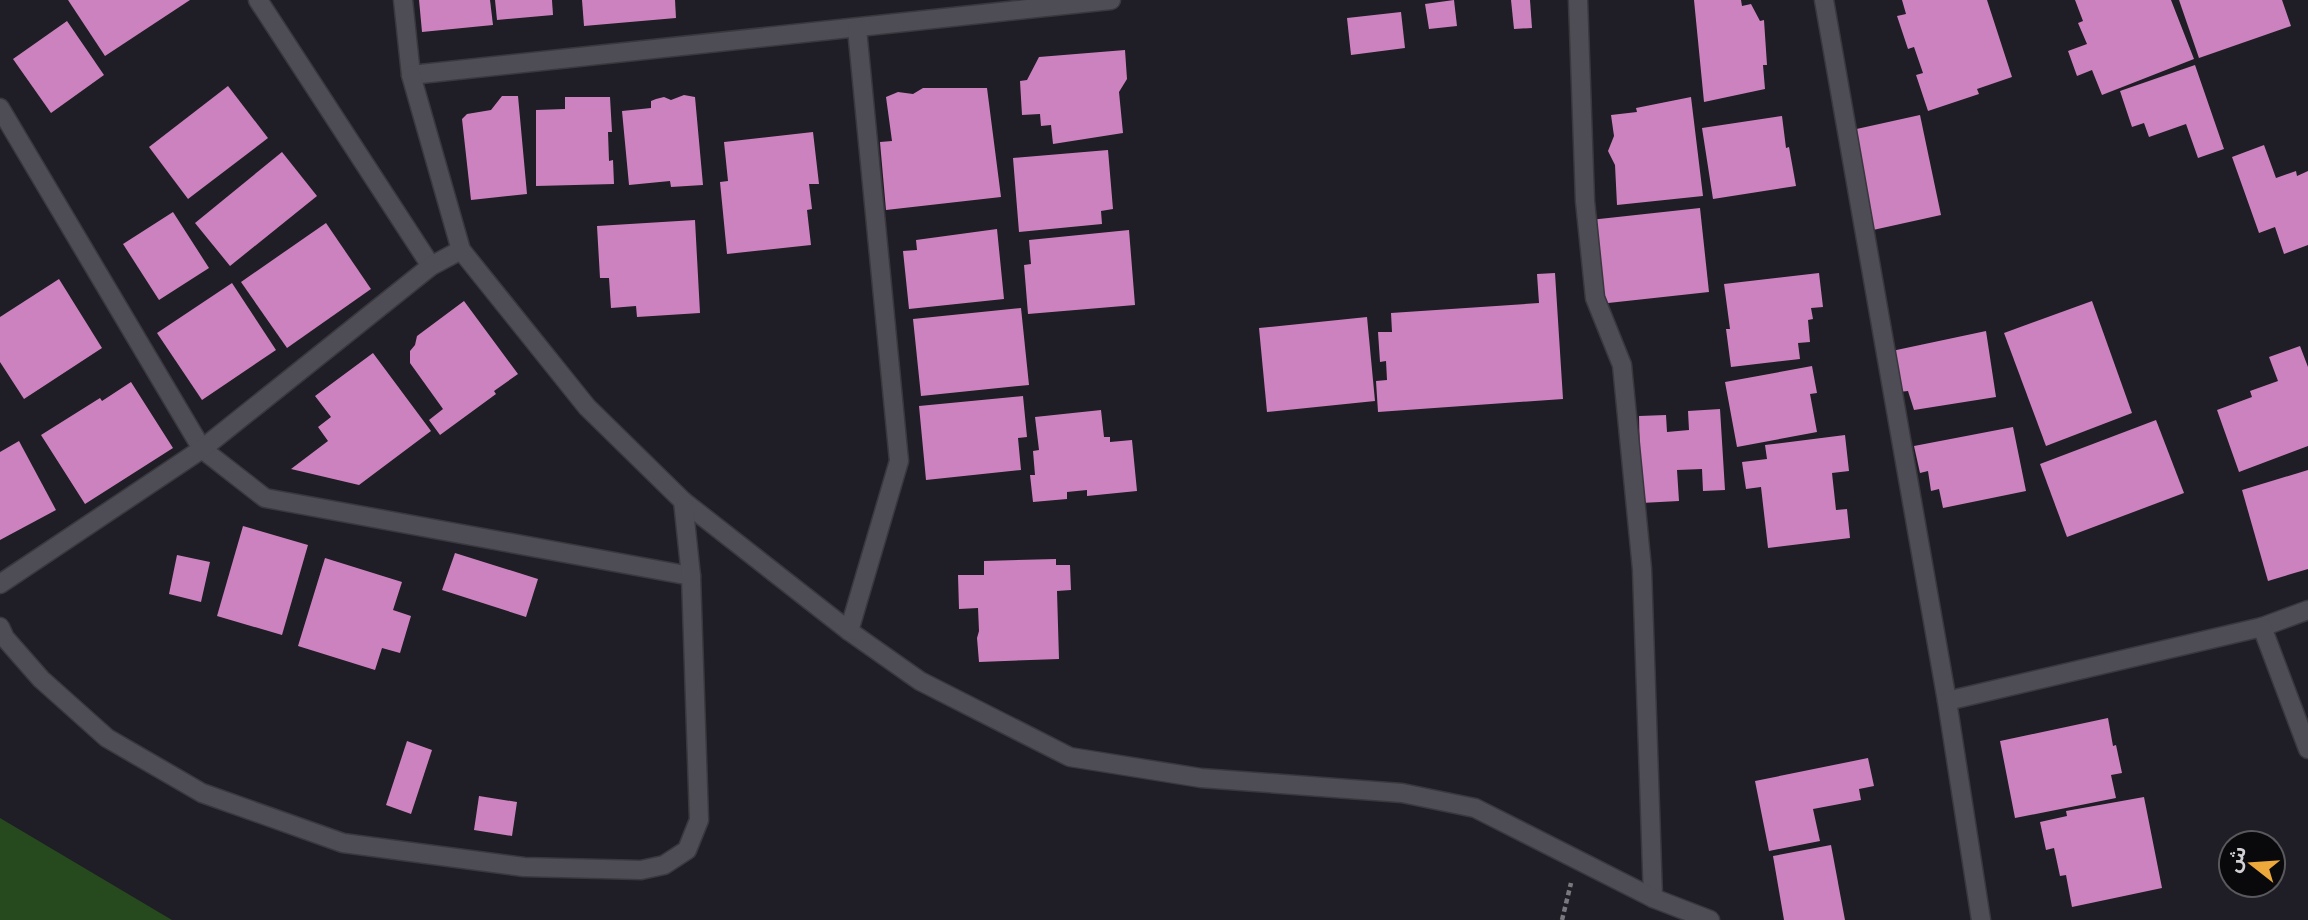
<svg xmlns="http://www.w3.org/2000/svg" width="2308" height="920" viewBox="0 0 2308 920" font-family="Signika,'Noto Sans Arabic',sans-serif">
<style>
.green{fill:#26491e}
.building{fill:#cc82be}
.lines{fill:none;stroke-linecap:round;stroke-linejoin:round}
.street-casing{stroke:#39383e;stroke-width:21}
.path{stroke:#79787e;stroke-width:4.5;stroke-dasharray:5 3.5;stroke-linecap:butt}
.street{stroke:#4e4c55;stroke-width:18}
</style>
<rect width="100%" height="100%" fill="#1f1d25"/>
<path class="green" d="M 0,818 L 172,920 L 0,920 Z"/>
<g class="building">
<path d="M 68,0 L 190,0 L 105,56 Z"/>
<path d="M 419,0 L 490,0 L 493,25 L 422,32 Z"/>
<path d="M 495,0 L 552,0 L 553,15 L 497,20 Z"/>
<path d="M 582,0 L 675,0 L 676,18 L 584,26 Z"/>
<path d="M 1454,0 L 1457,26 L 1429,29 L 1425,4 Z"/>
<path d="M 1511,0 L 1530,0 L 1532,28 L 1514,29 Z"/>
<path d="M 1694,0 L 1741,0 L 1742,6 L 1751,4 L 1760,21 L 1764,20 L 1767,65 L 1763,65 L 1765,89 L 1704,102 Z"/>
<path d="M 1902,0 L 1987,0 L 2012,77 L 1977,89 L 1979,94 L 1928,111 L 1916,75 L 1923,73 L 1914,47 L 1908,49 L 1897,16 L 1906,14 Z"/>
<path d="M 2075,0 L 2171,0 L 2194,59 L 2102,95 L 2092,70 L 2077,76 L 2068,51 L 2087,44 L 2078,23 L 2083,21 Z"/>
<path d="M 2179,0 L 2282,0 L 2291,26 L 2199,58 Z"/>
<path d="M 1401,12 L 1405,48 L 1351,55 L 1347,18 Z"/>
<path d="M 67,21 L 104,75 L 51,113 L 13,59 Z"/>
<path d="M 1125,50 L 1127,79 L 1119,92 L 1123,133 L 1053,144 L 1051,125 L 1041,126 L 1040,114 L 1022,115 L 1020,81 L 1027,80 L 1039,57 Z"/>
<path d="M 2195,65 L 2224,149 L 2198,158 L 2186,124 L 2149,137 L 2144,123 L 2132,127 L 2120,91 Z"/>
<path d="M 228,86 L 268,138 L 188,199 L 149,147 Z"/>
<path d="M 923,88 L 987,88 L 1001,197 L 886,210 L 880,142 L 892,141 L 886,97 L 898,92 L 913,94 Z"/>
<path d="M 684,95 L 695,97 L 703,185 L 671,187 L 670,181 L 629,185 L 622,111 L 651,108 L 651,101 L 656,99 L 664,97 L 671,100 Z"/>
<path d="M 502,96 L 518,96 L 527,194 L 471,200 L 462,119 L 467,114 L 491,110 Z"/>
<path d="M 565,97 L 610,97 L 612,132 L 608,132 L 609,161 L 613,160 L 614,184 L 536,186 L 536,110 L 565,109 Z"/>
<path d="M 1691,97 L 1703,196 L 1617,205 L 1615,165 L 1608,151 L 1614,136 L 1611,115 L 1637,112 L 1636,108 Z"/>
<path d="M 1920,115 L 1941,215 L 1873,230 L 1852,130 Z"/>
<path d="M 1782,116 L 1786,148 L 1789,147 L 1796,186 L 1713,199 L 1702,128 Z"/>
<path d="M 813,132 L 819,184 L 809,184 L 812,209 L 807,210 L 811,245 L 727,254 L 720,182 L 728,181 L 724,142 Z"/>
<path d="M 2264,145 L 2276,178 L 2296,171 L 2297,176 L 2308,171 L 2308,245 L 2284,254 L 2275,227 L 2259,233 L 2232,157 Z"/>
<path d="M 1108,150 L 1113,209 L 1101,211 L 1102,224 L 1019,232 L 1013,158 Z"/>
<path d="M 282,152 L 317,196 L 230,266 L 195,223 Z"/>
<path d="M 1700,208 L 1709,292 L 1599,304 L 1590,220 Z"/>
<path d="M 173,212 L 209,268 L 159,300 L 123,244 Z"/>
<path d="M 695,220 L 700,313 L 637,317 L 636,306 L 611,308 L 609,278 L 600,278 L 597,226 Z"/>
<path d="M 326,223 L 371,289 L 287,348 L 241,282 Z"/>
<path d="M 997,229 L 1004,299 L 909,309 L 903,251 L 917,250 L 916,240 Z"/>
<path d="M 1129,230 L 1135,305 L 1028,314 L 1024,265 L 1031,264 L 1029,240 Z"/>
<path d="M 1555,273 L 1563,399 L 1378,412 L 1376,381 L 1387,380 L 1386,361 L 1380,362 L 1378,332 L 1392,332 L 1391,313 L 1539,303 L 1537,274 Z"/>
<path d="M 1819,273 L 1823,307 L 1811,308 L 1813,319 L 1808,320 L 1810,342 L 1798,343 L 1800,359 L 1731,367 L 1726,329 L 1730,329 L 1724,284 Z"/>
<path d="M 59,279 L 102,348 L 24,399 L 0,362 L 0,317 Z"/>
<path d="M 232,283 L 276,350 L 202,400 L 157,333 Z"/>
<path d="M 464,301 L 518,374 L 494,391 L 496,394 L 440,435 L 429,420 L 443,409 L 410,363 L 410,351 L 415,345 L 417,336 Z"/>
<path d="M 2092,301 L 2132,413 L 2046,446 L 2004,333 Z"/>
<path d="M 1021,308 L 1029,385 L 921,396 L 913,319 Z"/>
<path d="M 1367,317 L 1375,401 L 1267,412 L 1259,328 Z"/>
<path d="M 1986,331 L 1996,397 L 1914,410 L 1908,391 L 1899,392 L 1887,352 Z"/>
<path d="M 2300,346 L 2308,367 L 2308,446 L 2239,472 L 2217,410 L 2252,397 L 2250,391 L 2278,381 L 2269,357 Z"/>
<path d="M 373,353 L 431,431 L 359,485 L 291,469 L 328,441 L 318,427 L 331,417 L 315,396 Z"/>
<path d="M 1812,366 L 1817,393 L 1810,394 L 1817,432 L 1737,447 L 1725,382 Z"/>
<path d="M 131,382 L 173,448 L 85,504 L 41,435 L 100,398 L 102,401 Z"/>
<path d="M 1023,396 L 1027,437 L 1018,438 L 1021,470 L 926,480 L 919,406 Z"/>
<path d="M 1720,409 L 1725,490 L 1703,491 L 1702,469 L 1677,470 L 1679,501 L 1641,503 L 1639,416 L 1666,415 L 1667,432 L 1689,430 L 1688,411 Z"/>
<path d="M 1101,410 L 1104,437 L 1110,437 L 1110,442 L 1132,440 L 1137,491 L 1087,496 L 1087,490 L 1067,492 L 1067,499 L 1033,502 L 1030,475 L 1035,475 L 1033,451 L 1039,450 L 1035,417 Z"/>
<path d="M 2156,420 L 2184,493 L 2067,537 L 2040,464 Z"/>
<path d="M 2013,427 L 2026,491 L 1943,508 L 1939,489 L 1931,491 L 1928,471 L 1920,473 L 1914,446 Z"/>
<path d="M 1845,435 L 1849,471 L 1832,473 L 1836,510 L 1847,509 L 1850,538 L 1768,548 L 1761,487 L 1746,489 L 1742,462 L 1767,459 L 1765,445 Z"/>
<path d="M 19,441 L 56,510 L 0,540 L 0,452 Z"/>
<path d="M 2308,470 L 2308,569 L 2268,581 L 2242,490 Z"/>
<path d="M 243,526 L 308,545 L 282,635 L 217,616 Z"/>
<path d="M 455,553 L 538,579 L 526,617 L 442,590 Z"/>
<path d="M 177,555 L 210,562 L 201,602 L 169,594 Z"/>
<path d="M 325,558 L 402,582 L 393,610 L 411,616 L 400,653 L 382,648 L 375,670 L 298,646 Z"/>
<path d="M 1056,559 L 1056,565 L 1070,565 L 1071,590 L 1057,591 L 1059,659 L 979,662 L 977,638 L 979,631 L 978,608 L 959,609 L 958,575 L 984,575 L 984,561 Z"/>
<path d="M 2108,718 L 2113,746 L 2116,745 L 2122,773 L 2111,775 L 2116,798 L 2015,818 L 2000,741 Z"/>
<path d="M 407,741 L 432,750 L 411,814 L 386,805 Z"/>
<path d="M 1868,758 L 1874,786 L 1859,789 L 1861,800 L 1813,809 L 1820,841 L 1769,851 L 1755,781 Z"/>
<path d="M 479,796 L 517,802 L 512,836 L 474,830 Z"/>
<path d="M 2144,797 L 2162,888 L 2072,907 L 2066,875 L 2060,876 L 2054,848 L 2046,850 L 2040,822 L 2067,816 L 2066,811 Z"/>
<path d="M 1831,845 L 1845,920 L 1784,920 L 1773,856 Z"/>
</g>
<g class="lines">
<defs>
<g id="street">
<path d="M 258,0 L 431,266"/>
<path d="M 403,0 L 411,75 L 1111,0"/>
<path d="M 1578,0 L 1585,201 L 1595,298 L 1622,365 L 1642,569 L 1653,898"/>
<path d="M 1824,0 L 1947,701"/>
<path d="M 0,108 L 202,449 L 265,498 L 691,576"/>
<path d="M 683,501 L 849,631 L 920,681 L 1070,757 L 1201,778 L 1402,793 L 1475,808 L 1653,898 L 1710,920"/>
<path d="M 0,584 L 202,449 L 431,266 L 461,250"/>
<path d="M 0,627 L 5,638 L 41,679 L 107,738 L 202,793 L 343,843 L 524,867 L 641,870 L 664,865 L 687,850 L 699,820 L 691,576 L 683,501 L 587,407 L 461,250 L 411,75"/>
<path d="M 2262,627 L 2308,610"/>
<path d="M 849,631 L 899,461 L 857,29"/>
<path d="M 1981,920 L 1947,701 L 2262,627 L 2308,749"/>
</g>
</defs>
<use href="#street" class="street-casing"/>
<path class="path" d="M 1562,920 L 1571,883"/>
<use href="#street" class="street"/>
</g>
<g transform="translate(2252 864) rotate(287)"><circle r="33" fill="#09080b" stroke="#59585c" stroke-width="2"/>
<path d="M0-5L12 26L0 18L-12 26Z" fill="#eda83b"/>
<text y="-10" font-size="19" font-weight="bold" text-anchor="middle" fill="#d1d0d5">ش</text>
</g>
</svg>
